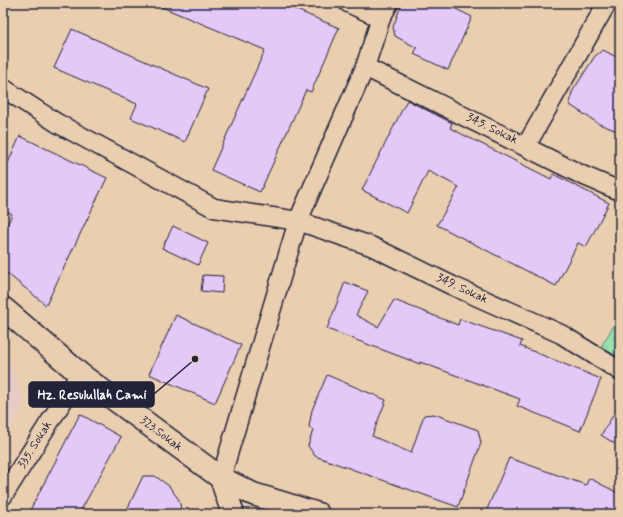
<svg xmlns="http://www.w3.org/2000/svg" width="623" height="517" viewBox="0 0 623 517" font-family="Mynerve,sans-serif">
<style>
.built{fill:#e7ccc6}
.forest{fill:url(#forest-crowns);stroke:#5e8274}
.building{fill:#e3c8f8;stroke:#22223b}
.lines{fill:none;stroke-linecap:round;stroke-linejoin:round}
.street-casing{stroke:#22223b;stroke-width:21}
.secondary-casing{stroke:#22223b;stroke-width:25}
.street{stroke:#e9ceb0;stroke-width:18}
.secondary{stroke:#e9ceb0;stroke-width:22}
.labels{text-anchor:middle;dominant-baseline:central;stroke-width:4;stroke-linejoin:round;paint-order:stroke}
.street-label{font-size:12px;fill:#22223b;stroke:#e9ceb0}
.leader{fill:none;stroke:#22223b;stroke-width:1.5}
.callout-dot{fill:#22223b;stroke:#e9ceb0;stroke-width:1.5}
.callout{fill:#22223b;stroke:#22223b;stroke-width:1.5}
.callout-label{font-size:13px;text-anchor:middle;font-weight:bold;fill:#fff}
</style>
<defs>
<pattern id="forest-crowns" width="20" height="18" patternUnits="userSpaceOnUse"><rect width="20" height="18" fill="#9be1ae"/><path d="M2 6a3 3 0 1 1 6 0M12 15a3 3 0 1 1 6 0" fill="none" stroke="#85c197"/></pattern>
</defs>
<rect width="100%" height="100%" fill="#e9ceb0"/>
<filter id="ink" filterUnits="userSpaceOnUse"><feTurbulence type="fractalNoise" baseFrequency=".025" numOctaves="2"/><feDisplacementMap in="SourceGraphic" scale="8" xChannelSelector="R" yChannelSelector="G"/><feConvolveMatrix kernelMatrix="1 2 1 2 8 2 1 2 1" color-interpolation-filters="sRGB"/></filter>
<g filter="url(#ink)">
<path class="built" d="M 3,361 L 11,367 L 25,402 L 3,440 Z"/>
<path class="forest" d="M 620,315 L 620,358 L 601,347 Z"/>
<g class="building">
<path d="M 152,3 L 280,3 L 339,28 L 311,92 L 306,90 L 260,192 L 211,170 L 265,50 Z"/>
<path d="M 402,3 L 444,3 L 472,17 L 448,70 L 414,54 L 417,48 L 395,36 L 393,27 Z"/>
<path d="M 72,29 L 208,89 L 185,142 L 131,118 L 137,104 L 54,68 Z"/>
<path d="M 603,50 L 620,59 L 620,132 L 599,124 L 570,105 L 572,92 L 595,56 Z"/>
<path d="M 407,100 L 452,123 L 450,128 L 551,179 L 553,174 L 609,203 L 586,247 L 578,243 L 556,286 L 437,225 L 459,187 L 428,171 L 407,213 L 362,190 Z"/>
<path d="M 20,136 L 107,178 L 46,305 L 3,270 L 3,234 L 12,214 L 3,210 L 3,174 Z"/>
<path d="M 173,226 L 208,243 L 198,265 L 162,248 Z"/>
<path d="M 203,275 L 223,276 L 222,293 L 201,291 Z"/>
<path d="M 345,282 L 368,291 L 356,315 L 378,327 L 394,300 L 458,325 L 460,319 L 522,341 L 520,346 L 601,379 L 580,431 L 517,406 L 520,399 L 420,362 L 420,364 L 327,329 Z"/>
<path d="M 176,315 L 241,345 L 215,403 L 149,374 Z"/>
<path d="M 327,375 L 386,400 L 372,436 L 411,453 L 424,415 L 434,414 L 478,430 L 481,443 L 458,507 L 315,456 L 308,446 L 313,430 L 309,427 L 312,410 Z"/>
<path d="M 620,404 L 620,447 L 601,435 Z"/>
<path d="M 80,414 L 121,437 L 79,514 L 28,514 Z"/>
<path d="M 509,458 L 586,485 L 589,478 L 620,494 L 620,501 L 614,514 L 485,514 Z"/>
<path d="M 143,476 L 155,476 L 169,486 L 179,500 L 182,514 L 125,514 Z"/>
</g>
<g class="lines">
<defs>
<g id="street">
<path d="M 348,3 L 381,18"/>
<path d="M 365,67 L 582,175 L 620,191"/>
<path d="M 3,88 L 57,123 L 214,208 L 298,221 L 371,246 L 453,286 L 561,334 L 620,371"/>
<path d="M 526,146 L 607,3"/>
<path d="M 221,478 L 298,221 L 365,67 L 381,18 L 389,3"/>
<path d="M 3,496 L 80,374"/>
</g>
<g id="secondary">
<path d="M 3,308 L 80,374 L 221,478 L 253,494 L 318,514"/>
<path d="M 221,478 L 233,514"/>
</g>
</defs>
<use href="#street" class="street-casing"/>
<use href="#secondary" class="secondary-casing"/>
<use href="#street" class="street"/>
<use href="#secondary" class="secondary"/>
</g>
</g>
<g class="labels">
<g class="street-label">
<text transform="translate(492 129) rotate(26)">345. Sokak</text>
<text transform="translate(462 289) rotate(25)">349. Sokak</text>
<text transform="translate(161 434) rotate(37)">323.Sokak</text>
<text transform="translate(35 445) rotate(-58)">335. Sokak</text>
</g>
</g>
<path class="leader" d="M195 359L154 394"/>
<circle class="callout-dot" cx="195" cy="359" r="4"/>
<rect class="callout" x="29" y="382" width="125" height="25" rx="4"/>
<g class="callout-label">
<text x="92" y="399">Hz. Resulullah Cami</text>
</g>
<rect width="623" height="517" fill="none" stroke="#e9ceb0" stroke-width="16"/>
<rect x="8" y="8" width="607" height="501" fill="none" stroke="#22223b" stroke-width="1.5" filter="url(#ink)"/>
</svg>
